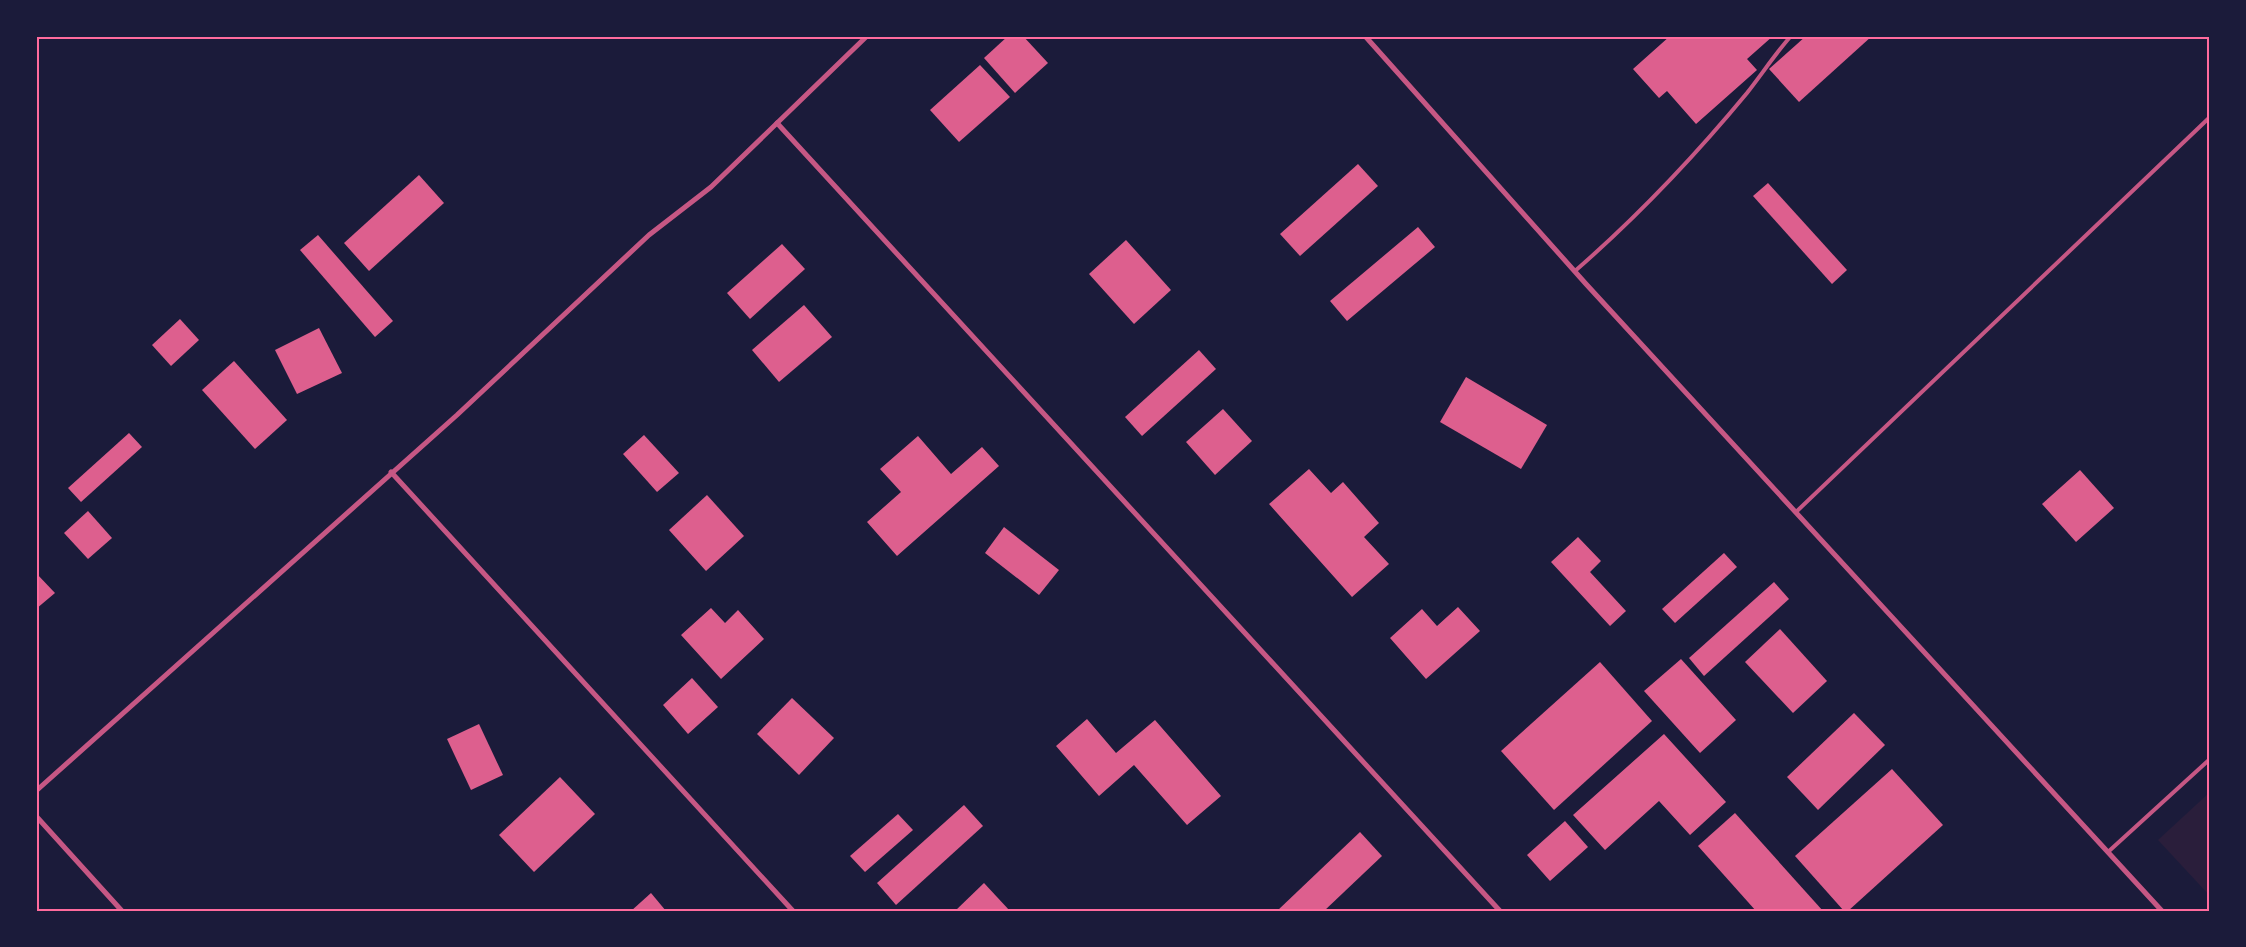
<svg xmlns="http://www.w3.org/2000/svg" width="2246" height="947" viewBox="0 0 2246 947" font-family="'PT Serif',serif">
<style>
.green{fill:#2a1e3b}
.building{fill:#dd5f8e}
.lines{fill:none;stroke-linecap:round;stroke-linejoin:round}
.service{stroke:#c65784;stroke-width:4}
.minor{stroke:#c65784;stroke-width:5}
.neatline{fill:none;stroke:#ff6b9d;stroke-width:2}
</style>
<rect width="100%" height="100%" fill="#1b1b3a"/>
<path class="green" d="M 2210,792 L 2210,896 L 2158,840 Z"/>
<g class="building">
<path d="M 1008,36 L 1023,36 L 1048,63 L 1015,93 L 984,58 Z"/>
<path d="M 1670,36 L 1773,36 L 1747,59 L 1757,70 L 1696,124 L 1667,91 L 1659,98 L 1633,69 Z"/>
<path d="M 1806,36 L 1872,36 L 1799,102 L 1769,69 Z"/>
<path d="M 980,65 L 1010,97 L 959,142 L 930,110 Z"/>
<path d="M 1358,164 L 1378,186 L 1300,256 L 1280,234 Z"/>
<path d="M 419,175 L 444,203 L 369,271 L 344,243 Z"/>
<path d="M 1768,183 L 1847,270 L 1832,284 L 1753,196 Z"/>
<path d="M 1418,227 L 1435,247 L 1347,321 L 1330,301 Z"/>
<path d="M 318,235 L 393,321 L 375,337 L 300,250 Z"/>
<path d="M 1126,240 L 1171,290 L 1134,324 L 1089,274 Z"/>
<path d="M 782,244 L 805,269 L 750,319 L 727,293 Z"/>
<path d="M 804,305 L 832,337 L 779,382 L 752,350 Z"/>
<path d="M 180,319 L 199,340 L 171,366 L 152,345 Z"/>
<path d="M 319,328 L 342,373 L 297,394 L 275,350 Z"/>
<path d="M 1199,350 L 1216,369 L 1142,436 L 1125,417 Z"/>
<path d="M 234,361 L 287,420 L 255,449 L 202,390 Z"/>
<path d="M 1466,377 L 1547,425 L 1521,469 L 1440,422 Z"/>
<path d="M 1223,409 L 1252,441 L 1215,475 L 1186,442 Z"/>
<path d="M 129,433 L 142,447 L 81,502 L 68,488 Z"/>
<path d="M 644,435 L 679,473 L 657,492 L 623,454 Z"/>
<path d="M 918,436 L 951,474 L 982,447 L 999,466 L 897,556 L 867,522 L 901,492 L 880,469 Z"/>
<path d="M 1309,469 L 1331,493 L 1343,482 L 1379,523 L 1364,537 L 1389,564 L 1352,597 L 1269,504 Z"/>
<path d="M 2080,470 L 2114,508 L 2076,542 L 2042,504 Z"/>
<path d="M 707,495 L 744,536 L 706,571 L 669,530 Z"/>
<path d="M 88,511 L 112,538 L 88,559 L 64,533 Z"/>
<path d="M 1004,527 L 1059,570 L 1039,595 L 985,553 Z"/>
<path d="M 1578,537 L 1601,561 L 1590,572 L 1626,611 L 1610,626 L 1551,562 Z"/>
<path d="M 1724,553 L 1737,567 L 1675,623 L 1662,609 Z"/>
<path d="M 36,573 L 55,593 L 36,609 Z"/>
<path d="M 1774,582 L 1789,599 L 1704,676 L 1689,658 Z"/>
<path d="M 1458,607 L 1480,631 L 1426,679 L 1390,638 L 1422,609 L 1437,626 Z"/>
<path d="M 711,608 L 725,623 L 738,610 L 764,639 L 721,679 L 681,635 Z"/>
<path d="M 1780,629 L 1827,681 L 1793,713 L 1745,662 Z"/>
<path d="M 1681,659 L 1736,720 L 1700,753 L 1644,691 Z"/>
<path d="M 1600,662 L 1652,721 L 1554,810 L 1501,751 Z"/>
<path d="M 692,678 L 718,707 L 688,734 L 663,705 Z"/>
<path d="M 792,698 L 834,738 L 799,775 L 757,734 Z"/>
<path d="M 1854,713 L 1885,745 L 1818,810 L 1787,777 Z"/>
<path d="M 1087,719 L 1116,753 L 1155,720 L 1221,796 L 1187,825 L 1134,765 L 1099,796 L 1056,746 Z"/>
<path d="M 479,724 L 503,775 L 471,790 L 447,739 Z"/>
<path d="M 1664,734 L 1726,802 L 1690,835 L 1659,801 L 1605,850 L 1573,815 Z"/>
<path d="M 1892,769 L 1943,825 L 1848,911 L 1844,911 L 1795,856 Z"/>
<path d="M 560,777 L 595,814 L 534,872 L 499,835 Z"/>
<path d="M 964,805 L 983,826 L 896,905 L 877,883 Z"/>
<path d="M 1735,813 L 1823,911 L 1756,911 L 1698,846 Z"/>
<path d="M 898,814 L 913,830 L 865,872 L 850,856 Z"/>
<path d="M 1565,821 L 1588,847 L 1550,881 L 1527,855 Z"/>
<path d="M 1360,832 L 1382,856 L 1324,911 L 1277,911 Z"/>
<path d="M 984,883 L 1010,911 L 955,911 Z"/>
<path d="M 651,893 L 666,911 L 631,911 Z"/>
</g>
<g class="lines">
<g class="service">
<path d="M 1575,271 C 1637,217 1694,157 1747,93 C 1762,74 1775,54 1791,36"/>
<path d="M 1796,512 L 2210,117"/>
<path d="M 2108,852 L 2210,759"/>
</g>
<g class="minor">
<path d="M 1365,36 L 1586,284 L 2162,911"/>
<path d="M 777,123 L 1500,911"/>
<path d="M 391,472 L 793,911"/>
<path d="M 36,791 L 457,415 L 649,235 L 711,187 L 867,36"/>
<path d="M 36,816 L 122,911"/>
</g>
</g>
<rect width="2246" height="947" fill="none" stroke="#1b1b3a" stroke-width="75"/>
<rect x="38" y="38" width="2170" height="872" class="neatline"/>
</svg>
